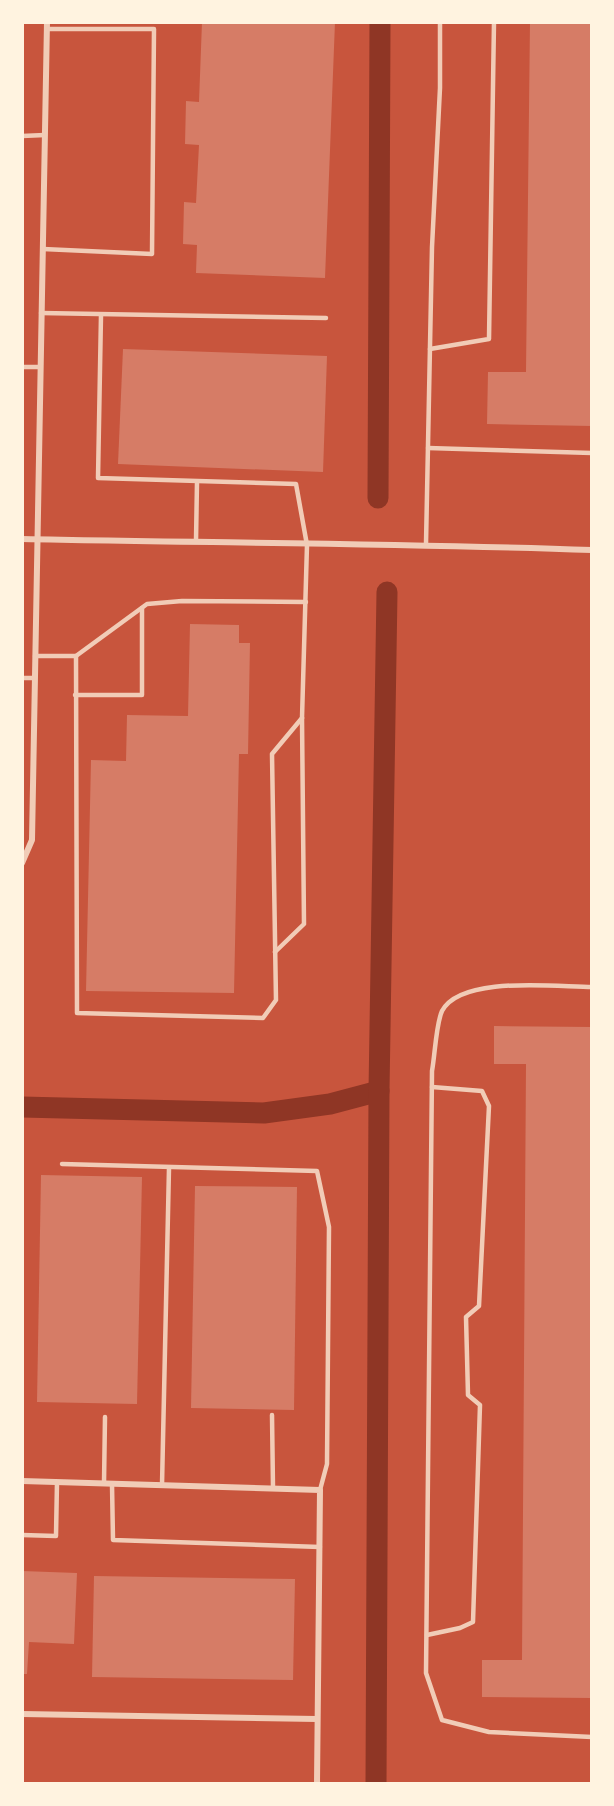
<svg xmlns="http://www.w3.org/2000/svg" width="614" height="1806" viewBox="0 0 614 1806" font-family="Montserrat,sans-serif">
<style>
.lines{fill:none;stroke-linecap:round;stroke-linejoin:round}
.canal{stroke:#8f3625;stroke-width:21}
.building{fill:#d67c66}
.service{stroke:#f1ccb7;stroke-width:4.5}
.minor{stroke:#f1ccb7;stroke-width:6}
</style>
<rect width="100%" height="100%" fill="#c8553d"/>
<g class="lines">
<g class="canal">
<path d="M 378,498 L 380,22"/>
<path d="M 22,1107 L 264,1113 L 330,1104 L 379,1091"/>
<path d="M 376,1784 L 379,1091 L 387,592"/>
</g>
</g>
<g class="building">
<path d="M 202,22 L 335,22 L 325,278 L 196,273 L 197,245 L 183,244 L 184,202 L 196,203 L 199,145 L 185,144 L 186,101 L 199,102 Z"/>
<path d="M 530,22 L 592,22 L 592,426 L 487,424 L 488,372 L 526,372 Z"/>
<path d="M 123,349 L 327,356 L 323,472 L 118,464 Z"/>
<path d="M 190,624 L 239,625 L 239,643 L 250,643 L 248,754 L 239,754 L 234,993 L 86,991 L 91,760 L 126,761 L 127,715 L 188,716 Z"/>
<path d="M 494,1026 L 592,1027 L 592,1698 L 482,1697 L 482,1660 L 522,1660 L 526,1064 L 494,1064 Z"/>
<path d="M 41,1175 L 142,1177 L 137,1404 L 37,1402 Z"/>
<path d="M 195,1186 L 297,1187 L 294,1410 L 191,1408 Z"/>
<path d="M 22,1571 L 77,1573 L 74,1644 L 29,1642 L 27,1674 L 22,1674 Z"/>
<path d="M 94,1576 L 295,1579 L 293,1680 L 92,1677 Z"/>
</g>
<g class="lines">
<g class="service">
<path d="M 22,136 L 45,135"/>
<path d="M 43,249 L 152,254 L 154,29 L 47,29"/>
<path d="M 41,313 L 326,318"/>
<path d="M 101,315 L 98,478 L 296,484 L 307,545 L 302,718 L 304,924 L 275,952"/>
<path d="M 430,349 L 489,339 L 494,22"/>
<path d="M 22,367 L 40,367"/>
<path d="M 428,448 L 592,453"/>
<path d="M 196,541 L 197,482"/>
<path d="M 426,544 L 432,247 L 440,88 L 440,22"/>
<path d="M 35,656 L 76,656 L 77,1013 L 263,1018 L 276,1000 L 272,754 L 302,718"/>
<path d="M 76,656 L 147,604 L 182,601 L 306,602"/>
<path d="M 22,678 L 35,678"/>
<path d="M 75,695 L 142,695 L 142,608"/>
<path d="M 592,987 C 556,987 461,975 442,1011 C 436,1024 435,1055 432,1071 L 426,1673 L 442,1720 L 489,1732 L 592,1737"/>
<path d="M 62,1164 L 317,1171 L 329,1227 L 327,1464 L 320,1490"/>
<path d="M 272,1415 L 273,1488"/>
<path d="M 104,1483 L 105,1417"/>
<path d="M 112,1484 L 113,1540 L 320,1547"/>
<path d="M 162,1485 L 169,1168"/>
<path d="M 22,1535 L 56,1536 L 57,1482"/>
<path d="M 427,1635 L 460,1628 L 473,1622 L 480,1405 L 468,1395 L 466,1317 L 479,1306 L 489,1106 L 482,1091 L 432,1087"/>
</g>
<g class="minor">
<path d="M 22,539 C 212,543 402,543 592,550"/>
<path d="M 22,863 L 32,840 L 47,22"/>
<path d="M 22,1481 L 320,1490 L 317,1784"/>
<path d="M 22,1714 L 317,1719"/>
</g>
</g>
<rect width="614" height="1806" fill="none" stroke="#fff3e0" stroke-width="48"/>
</svg>
